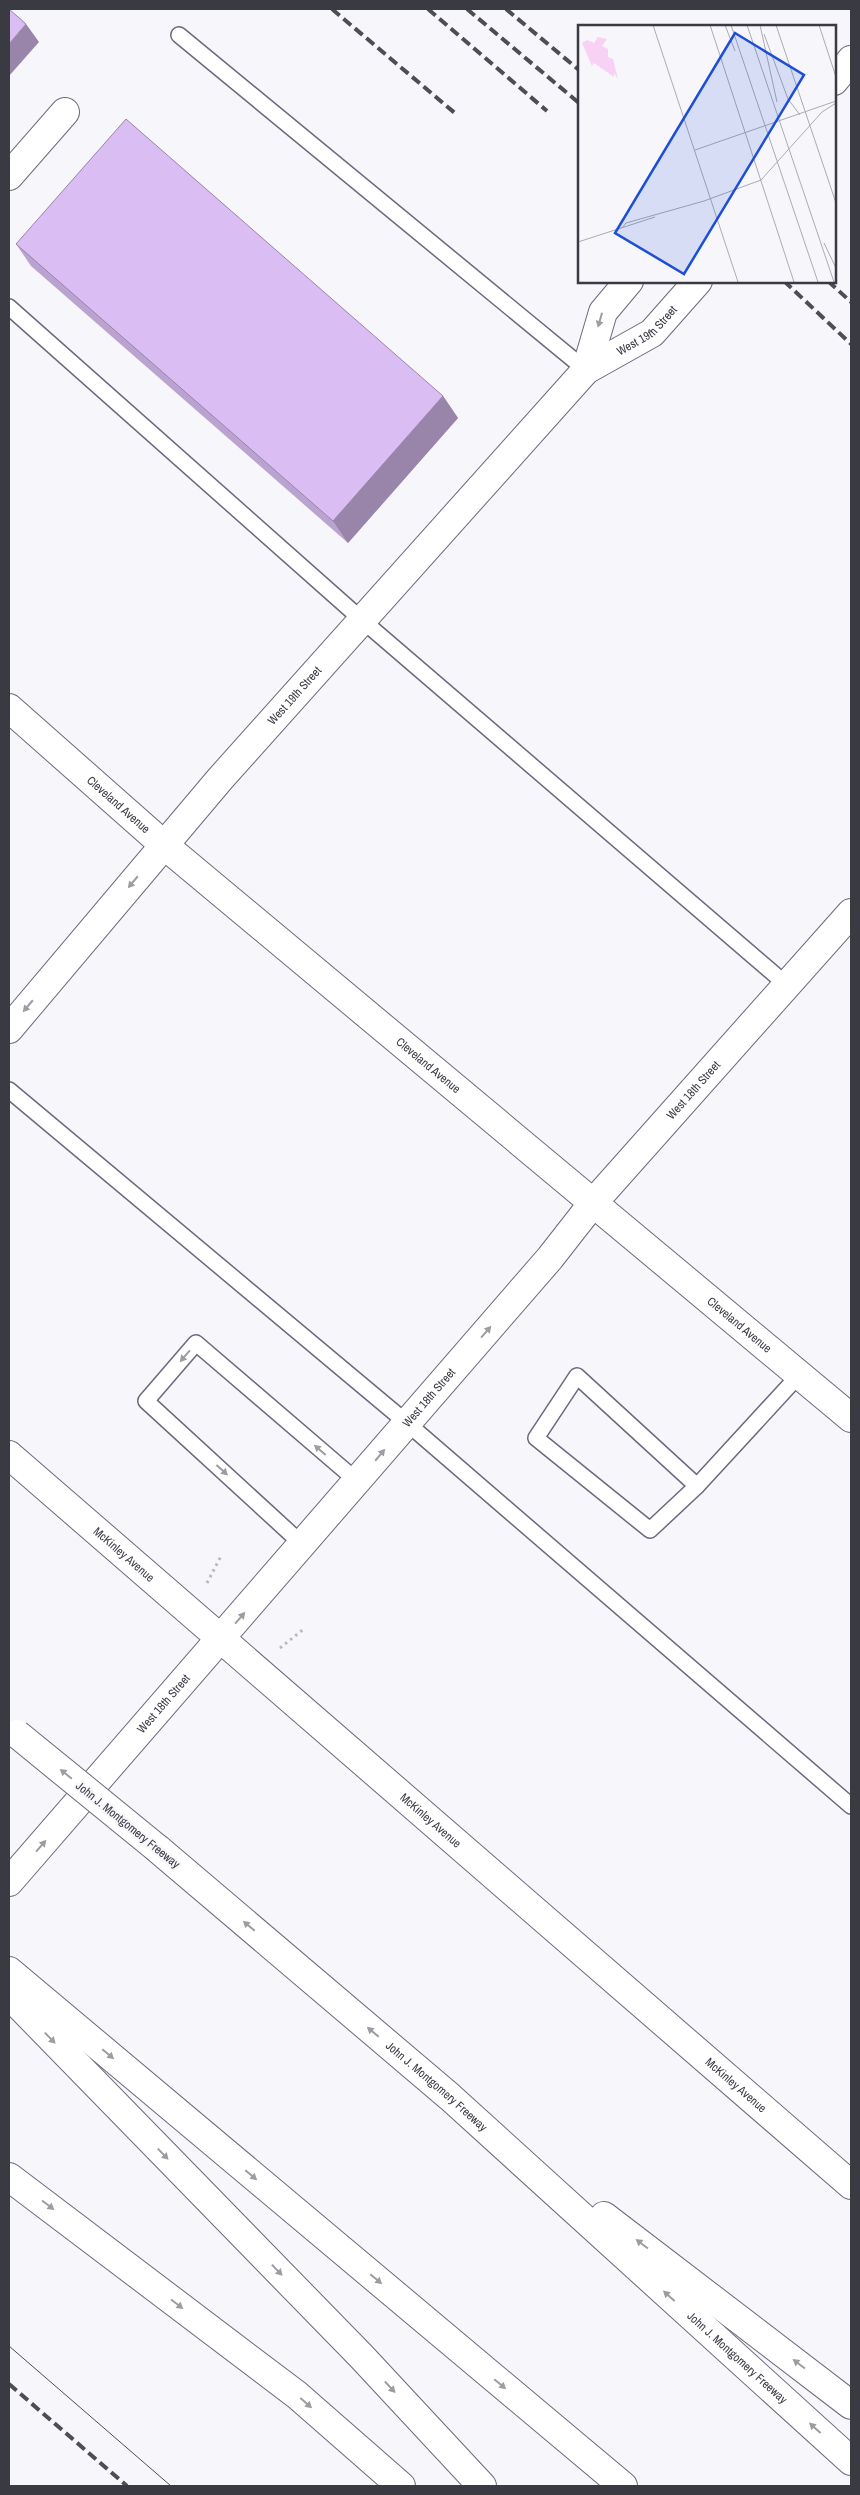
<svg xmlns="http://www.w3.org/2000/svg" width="860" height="2495" viewBox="0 0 860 2495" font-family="'Archivo Narrow',sans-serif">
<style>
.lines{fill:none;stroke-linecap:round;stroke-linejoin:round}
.service-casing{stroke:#6b697d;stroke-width:18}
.minor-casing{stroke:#6b697d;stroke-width:30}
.tertiary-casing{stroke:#6b697d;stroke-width:30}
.secondary-casing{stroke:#6b697d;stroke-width:30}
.motorway-casing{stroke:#6b697d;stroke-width:30}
.path{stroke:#b8b8be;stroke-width:3;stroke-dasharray:2.5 4;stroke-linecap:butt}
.service{stroke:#fff;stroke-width:15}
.minor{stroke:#fff;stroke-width:28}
.tertiary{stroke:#fff;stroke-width:28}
.secondary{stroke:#fff;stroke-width:28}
.motorway{stroke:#fff;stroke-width:28}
.tram{stroke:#4d4d56;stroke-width:1}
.rail{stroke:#4d4d56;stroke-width:4;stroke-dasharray:10 5;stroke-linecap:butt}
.motorway-bridge-casing{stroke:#6b697d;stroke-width:30;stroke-linecap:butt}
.motorway-bridge{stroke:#fff;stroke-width:28}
.wall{fill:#bba3d1}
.shaded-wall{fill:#9984aa}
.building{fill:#dabdf3;stroke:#9984aa}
.oneway{fill:#9c9ca1}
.labels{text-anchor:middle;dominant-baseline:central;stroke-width:4.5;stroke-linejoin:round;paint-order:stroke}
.street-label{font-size:12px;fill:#3a3a43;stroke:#f7f6fb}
.inset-road{fill:none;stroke:#ababb1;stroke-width:1}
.view{fill:#1d4ed8;fill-opacity:0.15;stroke:#1d4ed8;stroke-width:2.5}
.inset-edge{fill:none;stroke:#3a3a43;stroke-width:2.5}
</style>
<rect width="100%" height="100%" fill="#f7f6fb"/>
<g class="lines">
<defs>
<g id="service">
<path d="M 179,35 L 586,370"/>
<path d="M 9,307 L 362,620 L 788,986"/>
<path d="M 9,1090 L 407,1423 L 851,1806"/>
<path d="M 577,1376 L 697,1486 L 650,1530 L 536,1438 Z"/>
<path d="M 697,1486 L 800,1374"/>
<path d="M 303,1545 L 146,1401 L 196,1343 L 357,1481"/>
</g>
<g id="minor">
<path d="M 9,176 L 65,112"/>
<path id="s1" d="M 593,1203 L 851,913"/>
</g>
<g id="tertiary">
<path id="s2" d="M 9,1455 L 851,2185"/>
</g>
<g id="secondary">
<path d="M 834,81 L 851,60"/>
<path d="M 586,370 L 603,312 L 629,281"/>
<path id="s3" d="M 9,708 L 164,845 L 851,1418"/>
<path id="s4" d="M 9,1029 L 220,779 L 586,370 L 652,333 L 698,281"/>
<path id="s5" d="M 9,1882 L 550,1258 L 593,1203"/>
</g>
<g id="motorway">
<path id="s6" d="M 158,1849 L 450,2097 L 851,2461"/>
<path d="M 9,1971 L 623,2486"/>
<path d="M 9,1995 L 362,2357 L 482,2486"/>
<path d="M 9,2177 L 297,2395 L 401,2486"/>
<path d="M 604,2216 L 851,2405"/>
</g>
</defs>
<use href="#service" class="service-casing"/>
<use href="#minor" class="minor-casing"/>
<use href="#tertiary" class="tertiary-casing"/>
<use href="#secondary" class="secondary-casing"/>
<use href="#motorway" class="motorway-casing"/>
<g class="path">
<path d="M 207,1583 L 221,1556"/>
<path d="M 280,1648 L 305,1628"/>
</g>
<use href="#service" class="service"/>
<use href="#minor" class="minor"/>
<use href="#tertiary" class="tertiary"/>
<use href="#secondary" class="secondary"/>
<use href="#motorway" class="motorway"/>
<path class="tram" d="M 9,2346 L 171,2486"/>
<g class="rail">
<path d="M 332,9 L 456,114"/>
<path d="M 428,9 L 547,111"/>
<path d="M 467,9 L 579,103"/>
<path d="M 506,9 L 579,70"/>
<path d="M 784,281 L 851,344"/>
<path d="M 828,281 L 851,302"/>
<path d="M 9,2384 L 127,2486"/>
</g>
<defs>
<path id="motorway-bridge" d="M 17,1734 L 158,1849"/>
</defs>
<use href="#motorway-bridge" class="motorway-bridge-casing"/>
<use href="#motorway-bridge" class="motorway-bridge"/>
</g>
<path class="wall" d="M 16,244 L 443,396 L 458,418 L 348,543 L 31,266 Z"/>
<g class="shaded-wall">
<path d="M 26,24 L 39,42 L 9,76 L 9,44 Z"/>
<path d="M 443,396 L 458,418 L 348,543 L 333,521 Z"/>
</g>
<g class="building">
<path d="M 9,9 L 26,24 L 9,44 Z"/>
<path d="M 126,119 L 443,396 L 333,521 L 16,244 Z"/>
</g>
<defs><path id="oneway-solid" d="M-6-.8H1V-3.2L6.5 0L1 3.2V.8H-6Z" transform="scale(1.25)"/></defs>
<g class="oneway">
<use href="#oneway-solid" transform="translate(600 320) rotate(106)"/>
<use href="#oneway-solid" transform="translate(133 882) rotate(130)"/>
<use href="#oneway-solid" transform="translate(28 1006) rotate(130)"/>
<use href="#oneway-solid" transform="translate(486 1332) rotate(-49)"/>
<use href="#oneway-solid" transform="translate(185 1356) rotate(131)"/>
<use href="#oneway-solid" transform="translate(320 1450) rotate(-139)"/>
<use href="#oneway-solid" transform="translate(380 1455) rotate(-50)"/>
<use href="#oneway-solid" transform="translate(222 1470) rotate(42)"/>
<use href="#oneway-solid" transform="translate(240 1618) rotate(-49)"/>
<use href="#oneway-solid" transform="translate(66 1774) rotate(-141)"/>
<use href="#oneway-solid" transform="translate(41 1846) rotate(-49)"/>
<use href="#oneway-solid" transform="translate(249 1926) rotate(-140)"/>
<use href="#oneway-solid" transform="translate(373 2032) rotate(-140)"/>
<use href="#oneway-solid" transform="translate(50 2038) rotate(46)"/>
<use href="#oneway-solid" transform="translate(108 2054) rotate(40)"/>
<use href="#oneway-solid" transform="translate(163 2154) rotate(46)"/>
<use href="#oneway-solid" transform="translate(251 2175) rotate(40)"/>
<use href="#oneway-solid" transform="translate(48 2205) rotate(37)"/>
<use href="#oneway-solid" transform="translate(642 2244) rotate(-143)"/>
<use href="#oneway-solid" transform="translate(277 2270) rotate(46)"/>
<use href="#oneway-solid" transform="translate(376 2279) rotate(40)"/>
<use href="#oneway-solid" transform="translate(669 2296) rotate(-138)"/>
<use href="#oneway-solid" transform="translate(177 2304) rotate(37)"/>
<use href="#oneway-solid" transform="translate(799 2364) rotate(-143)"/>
<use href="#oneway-solid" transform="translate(500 2384) rotate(40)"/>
<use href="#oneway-solid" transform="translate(390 2387) rotate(47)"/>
<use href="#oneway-solid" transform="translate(306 2403) rotate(41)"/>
<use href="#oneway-solid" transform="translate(815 2428) rotate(-138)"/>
</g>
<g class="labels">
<g class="street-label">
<text stroke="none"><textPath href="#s4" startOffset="949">West 19th Street</textPath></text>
<text stroke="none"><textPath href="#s4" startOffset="439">West 19th Street</textPath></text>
<text stroke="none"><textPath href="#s3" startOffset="146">Cleveland Avenue</textPath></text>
<text stroke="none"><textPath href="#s3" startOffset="551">Cleveland Avenue</textPath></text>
<text stroke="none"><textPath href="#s1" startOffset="151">West 18th Street</textPath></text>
<text stroke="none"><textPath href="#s3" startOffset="956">Cleveland Avenue</textPath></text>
<text stroke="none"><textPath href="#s5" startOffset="641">West 18th Street</textPath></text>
<text stroke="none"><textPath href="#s2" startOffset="152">McKinley Avenue</textPath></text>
<text stroke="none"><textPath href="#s5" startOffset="236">West 18th Street</textPath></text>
<text stroke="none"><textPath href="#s2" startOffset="558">McKinley Avenue</textPath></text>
<text transform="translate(128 1825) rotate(39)">John J. Montgomery Freeway</text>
<text stroke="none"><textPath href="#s2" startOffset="962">McKinley Avenue</textPath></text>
<text stroke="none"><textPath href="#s6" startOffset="366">John J. Montgomery Freeway</textPath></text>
<text stroke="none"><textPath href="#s6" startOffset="771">John J. Montgomery Freeway</textPath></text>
</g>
</g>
<g transform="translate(578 25)">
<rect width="258" height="258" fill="#f7f6fb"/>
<path d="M 20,12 L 29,14 L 24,21 L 30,24 L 30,32 L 35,34 L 40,54 L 36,48 L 36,52 L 16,38 L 14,41 L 4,18 L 9,15 L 16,18 Z" fill="#f8d2f4"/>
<path class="inset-road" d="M 75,0 L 160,257M 132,0 L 216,257M 147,0 L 157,26M 153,0 L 240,257M 169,0 L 256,257M 182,0 L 199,77M 198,0 L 258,178M 241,0 L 258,52M 186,9 L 210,74 L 222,90M 117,125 L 258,76M 44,203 L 48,198 L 126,176 L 183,155 L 244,87 L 258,78M 0,217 L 77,192M 246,218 L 258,243"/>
<path class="view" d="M 157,8 L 226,50 L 106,249 L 37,208 Z"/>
<rect width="258" height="258" class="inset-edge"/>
</g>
<rect width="860" height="2495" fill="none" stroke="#3a3a43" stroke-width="20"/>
</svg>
